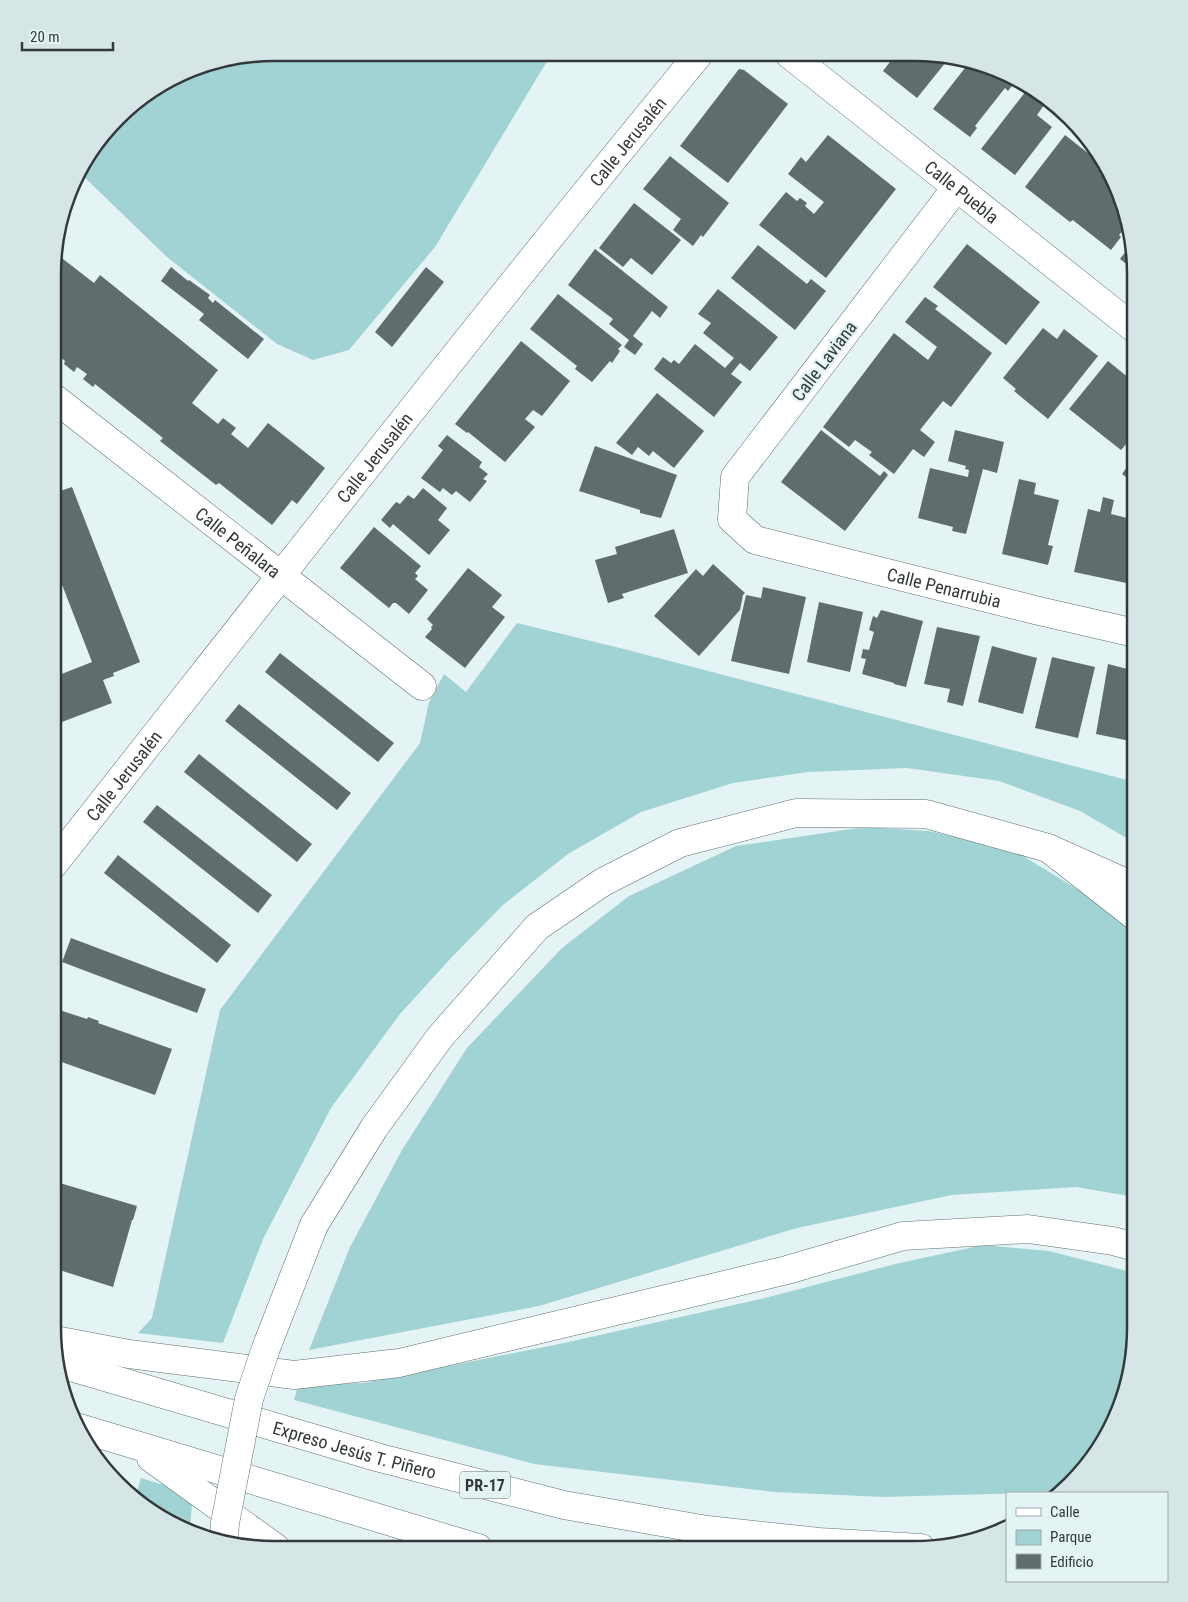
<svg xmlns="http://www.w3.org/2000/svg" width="1188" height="1602" viewBox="0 0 1188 1602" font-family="'Roboto Condensed',sans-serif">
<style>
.green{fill:#a2d3d4}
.building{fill:#5f6d6e}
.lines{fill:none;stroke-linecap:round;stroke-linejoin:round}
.minor-casing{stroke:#616f6f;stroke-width:29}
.trunk-casing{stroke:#616f6f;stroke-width:29}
.motorway-casing{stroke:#616f6f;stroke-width:29}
.minor{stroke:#fff;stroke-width:28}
.trunk{stroke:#fff;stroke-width:28}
.motorway{stroke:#fff;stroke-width:28}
.trunk-bridge-casing{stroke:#616f6f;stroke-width:29;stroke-linecap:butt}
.trunk-bridge{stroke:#fff;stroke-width:28}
.labels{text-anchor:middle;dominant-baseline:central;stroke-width:5;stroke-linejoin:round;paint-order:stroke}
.shield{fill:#e4f4f5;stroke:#687172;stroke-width:1}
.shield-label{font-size:16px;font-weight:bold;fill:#33393a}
.street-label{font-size:18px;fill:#33393a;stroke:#e4f4f5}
.rim{fill:none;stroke:#33393a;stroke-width:2.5}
</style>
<rect width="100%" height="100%" fill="#e4f4f5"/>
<g class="green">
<path d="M 274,53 L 552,53 L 435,247 L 349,350 L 313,360 L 277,344 L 167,257 L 79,172 L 82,164 L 128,107 L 203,64 Z"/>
<path d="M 517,623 L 624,649 L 1135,782 L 1135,843 L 1080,811 L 999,781 L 907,768 L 808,772 L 733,783 L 641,812 L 568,854 L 503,905 L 451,958 L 400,1014 L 331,1108 L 263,1239 L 223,1343 L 138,1333 L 152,1318 L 220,1010 L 420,743 L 429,702 L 444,674 L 466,692 Z"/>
<path d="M 865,827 L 929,831 L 1013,850 L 1082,892 L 1135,934 L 1135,1197 L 1076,1187 L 952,1195 L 797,1228 L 539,1306 L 309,1350 L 350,1247 L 402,1150 L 467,1048 L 562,948 L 629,896 L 736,846 Z"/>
<path d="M 983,1245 L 1049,1251 L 1135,1273 L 1135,1342 L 1124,1399 L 1098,1451 L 1062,1492 L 883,1497 L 774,1492 L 534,1464 L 294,1400 L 298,1385 L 363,1383 L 564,1343 L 765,1298 L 895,1264 Z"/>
<path d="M 141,1478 L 193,1494 L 190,1527 L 151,1512 L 135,1498 Z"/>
</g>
<g class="building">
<path d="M 896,54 L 943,54 L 950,57 L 917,98 L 883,71 Z"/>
<path d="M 968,64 L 1015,82 L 1008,91 L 1005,88 L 975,126 L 977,128 L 970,137 L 933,109 Z"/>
<path d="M 739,69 L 744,70 L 788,104 L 728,183 L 680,146 Z"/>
<path d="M 1026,91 L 1044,105 L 1037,115 L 1052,127 L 1015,175 L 981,149 Z"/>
<path d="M 828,135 L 896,189 L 826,278 L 759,225 L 786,192 L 797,201 L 800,198 L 807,203 L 805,206 L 814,214 L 824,202 L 788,174 L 801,157 L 806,162 Z"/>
<path d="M 1065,135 L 1107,168 L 1112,176 L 1125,228 L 1119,235 L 1121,237 L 1111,250 L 1074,221 L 1073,220 L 1070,222 L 1025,187 Z"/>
<path d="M 670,156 L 729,203 L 703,237 L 701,235 L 693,246 L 673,230 L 681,219 L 643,189 Z"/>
<path d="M 634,203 L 681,240 L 652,275 L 631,258 L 623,267 L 599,248 Z"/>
<path d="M 57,238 L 62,242 L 54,251 L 54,245 Z"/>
<path d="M 967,244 L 1040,302 L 1006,345 L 933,287 Z"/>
<path d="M 758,245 L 807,284 L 811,279 L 826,291 L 795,330 L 731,278 Z"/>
<path d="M 1129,247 L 1134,270 L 1120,259 Z"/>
<path d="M 595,249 L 668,307 L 660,318 L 652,311 L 633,336 L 643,344 L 635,355 L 624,347 L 629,340 L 609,324 L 613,319 L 568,285 Z"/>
<path d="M 54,252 L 94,283 L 100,275 L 218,370 L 192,403 L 218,424 L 223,418 L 236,428 L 231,434 L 248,448 L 268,423 L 325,468 L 297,504 L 292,500 L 272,525 L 219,483 L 216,485 L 160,441 L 163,438 L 95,384 L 93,387 L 83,379 L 87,374 L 77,367 L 74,372 L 64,364 L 65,361 L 54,352 Z"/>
<path d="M 171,267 L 188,281 L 189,280 L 210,295 L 208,298 L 213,303 L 215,300 L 264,339 L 248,359 L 199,320 L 204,314 L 161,281 Z"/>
<path d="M 426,267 L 444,282 L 392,347 L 375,332 Z"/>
<path d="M 718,289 L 778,337 L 750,371 L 740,363 L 731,374 L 742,382 L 714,417 L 654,369 L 663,357 L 671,363 L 674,360 L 679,364 L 695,344 L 725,368 L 734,358 L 703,333 L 711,323 L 698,314 Z"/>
<path d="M 558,294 L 622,345 L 618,349 L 620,351 L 612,363 L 610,361 L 592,382 L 575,369 L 577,366 L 530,329 Z"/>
<path d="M 925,297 L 938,306 L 935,309 L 992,353 L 951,407 L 943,401 L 920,430 L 935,442 L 924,457 L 913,449 L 894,474 L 869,455 L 872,452 L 855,440 L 849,447 L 823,427 L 894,333 L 928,360 L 937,347 L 905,322 Z"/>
<path d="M 1043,328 L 1057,339 L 1064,329 L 1098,356 L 1048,419 L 1014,391 L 1016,389 L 1003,378 Z"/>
<path d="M 521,341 L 570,381 L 542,416 L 533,410 L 525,419 L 535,427 L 505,462 L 468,432 L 467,433 L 455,424 Z"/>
<path d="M 1108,361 L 1135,383 L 1135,436 L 1134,435 L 1121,450 L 1069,409 Z"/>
<path d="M 657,393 L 704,431 L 674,468 L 653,451 L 649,456 L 638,447 L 632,455 L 616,443 Z"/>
<path d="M 821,430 L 880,476 L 884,471 L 888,475 L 845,531 L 781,482 Z"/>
<path d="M 955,430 L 1004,442 L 997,473 L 983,469 L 966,534 L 952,531 L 953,527 L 918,518 L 930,468 L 968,477 L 969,470 L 965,469 L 966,466 L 948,461 Z"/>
<path d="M 447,435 L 482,462 L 479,467 L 488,474 L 483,479 L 487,481 L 470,502 L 456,491 L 452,495 L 443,488 L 440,492 L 421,478 L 443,450 L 438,446 Z"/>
<path d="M 595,446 L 677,475 L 661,518 L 640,513 L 640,510 L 579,491 Z"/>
<path d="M 1135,456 L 1135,484 L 1122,474 Z"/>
<path d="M 1019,479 L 1036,483 L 1034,494 L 1059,500 L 1048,545 L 1053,546 L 1048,565 L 1002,554 Z"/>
<path d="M 72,487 L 140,662 L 113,673 L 114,676 L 103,680 L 112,703 L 54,725 L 54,677 L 92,662 L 54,564 L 54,493 Z"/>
<path d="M 423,488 L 447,508 L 438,520 L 450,530 L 429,555 L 393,524 L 390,528 L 381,520 L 396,502 L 400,504 L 408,495 L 414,499 Z"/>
<path d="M 1103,497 L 1114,500 L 1111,514 L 1135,520 L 1135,565 L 1131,584 L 1074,572 L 1088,509 L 1100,512 Z"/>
<path d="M 374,527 L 421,566 L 415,573 L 418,576 L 415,579 L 428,590 L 409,614 L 396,603 L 393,603 L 389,608 L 340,568 Z"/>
<path d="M 674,529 L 688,573 L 622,594 L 624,598 L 608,603 L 595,560 L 617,554 L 615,547 Z"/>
<path d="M 713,564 L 745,593 L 743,595 L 740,610 L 699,656 L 654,616 L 696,569 L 703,576 Z"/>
<path d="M 468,568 L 502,595 L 492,607 L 505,617 L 465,668 L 425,637 L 432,629 L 431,627 L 433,625 L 427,619 Z"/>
<path d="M 763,587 L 806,597 L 789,674 L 731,661 L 746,595 L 761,598 Z"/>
<path d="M 819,602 L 863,612 L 850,672 L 807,662 Z"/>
<path d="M 881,610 L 923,621 L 906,687 L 894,684 L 894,683 L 862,674 L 866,659 L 861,658 L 863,649 L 869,650 L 874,632 L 869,630 L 873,616 L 877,618 Z"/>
<path d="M 937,627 L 980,636 L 963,706 L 947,702 L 950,689 L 924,684 Z"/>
<path d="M 992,646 L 1037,658 L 1023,714 L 978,702 Z"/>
<path d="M 280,653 L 394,743 L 378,762 L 265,672 Z"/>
<path d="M 1052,657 L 1095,667 L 1078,738 L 1035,728 Z"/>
<path d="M 1108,664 L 1135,671 L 1135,742 L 1096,734 Z"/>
<path d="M 239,704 L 351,793 L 337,810 L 225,721 Z"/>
<path d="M 199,754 L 312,844 L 297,862 L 184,772 Z"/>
<path d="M 157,805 L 272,895 L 258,913 L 143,822 Z"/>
<path d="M 118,855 L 231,945 L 217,963 L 104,873 Z"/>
<path d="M 71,938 L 206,989 L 197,1013 L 62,962 Z"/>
<path d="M 53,1008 L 87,1019 L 88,1017 L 99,1021 L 98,1023 L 172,1049 L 155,1095 L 53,1059 Z"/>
<path d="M 53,1181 L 137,1206 L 133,1220 L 132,1220 L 113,1287 L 53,1268 Z"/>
</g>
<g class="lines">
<defs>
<g id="minor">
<path id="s1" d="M 789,54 L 1135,329"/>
<path id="s2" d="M 956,188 L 735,477 L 732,519 L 755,540 L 1039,611 L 1135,633"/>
<path id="s3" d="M 54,398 L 422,686"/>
<path id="s4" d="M 53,865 C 267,594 479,321 699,54"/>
</g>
<path id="trunk" d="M 314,1225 L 374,1128 L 440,1037 L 537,927 L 603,882 L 680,843 L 796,813 L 926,814 L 1048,848 L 1135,887"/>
<g id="motorway">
<path d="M 1048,848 L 1135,916"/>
<path d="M 55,1340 L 129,1354 L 294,1375 L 399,1363 L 787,1270 L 903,1236 L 1028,1229 L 1113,1241 L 1135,1247"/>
<path id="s5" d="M 61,1364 L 380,1458 L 564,1505 L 707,1530 L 819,1542 L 921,1548"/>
<path d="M 76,1427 L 478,1548"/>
<path d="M 151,1458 L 276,1548"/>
</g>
</defs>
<use href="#minor" class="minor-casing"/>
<use href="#trunk" class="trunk-casing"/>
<use href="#motorway" class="motorway-casing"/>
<use href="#minor" class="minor"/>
<use href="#trunk" class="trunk"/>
<use href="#motorway" class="motorway"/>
<defs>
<path id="trunk-bridge" d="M 224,1539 L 225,1523 L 249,1399 L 266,1348 L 314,1225"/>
</defs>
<use href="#trunk-bridge" class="trunk-bridge-casing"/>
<use href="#trunk-bridge" class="trunk-bridge"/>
</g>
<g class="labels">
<rect class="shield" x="460" y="1471.5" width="50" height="27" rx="4"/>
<g class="shield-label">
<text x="485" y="1485">PR-17</text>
</g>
<g class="street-label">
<text stroke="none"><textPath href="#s4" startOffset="924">Calle Jerusalén</textPath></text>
<text stroke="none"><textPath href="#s1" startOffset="221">Calle Puebla</textPath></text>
<text transform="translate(824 361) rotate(-53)">Calle Laviana</text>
<text stroke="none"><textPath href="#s4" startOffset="519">Calle Jerusalén</textPath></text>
<text stroke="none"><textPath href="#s3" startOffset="234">Calle Peñalara</textPath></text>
<text stroke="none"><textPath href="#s2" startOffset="632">Calle Penarrubia</textPath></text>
<text stroke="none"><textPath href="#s4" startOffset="114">Calle Jerusalén</textPath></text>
<text stroke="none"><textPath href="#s5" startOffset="306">Expreso Jesús T. Piñero</textPath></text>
</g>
</g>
<path d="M0 0H1188V1602H0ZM274 61H914A213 213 0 0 1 1127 274V1328A213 213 0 0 1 914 1541H274A213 213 0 0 1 61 1328V274A213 213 0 0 1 274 61Z" fill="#d6e5e6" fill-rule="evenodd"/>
<path class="rim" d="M274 61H914A213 213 0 0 1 1127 274V1328A213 213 0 0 1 914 1541H274A213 213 0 0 1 61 1328V274A213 213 0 0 1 274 61Z"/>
<rect x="1006" y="1492" width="162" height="90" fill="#e4f4f5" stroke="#9da9aa"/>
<rect x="1016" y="1508" width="25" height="8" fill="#ffffff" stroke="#9da9aa"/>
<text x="1050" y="1517" font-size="15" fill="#33393a">Calle</text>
<rect x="1016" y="1530" width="25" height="15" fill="#a2d3d4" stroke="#9da9aa"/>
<text x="1050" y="1542" font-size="15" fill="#33393a">Parque</text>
<rect x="1016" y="1554" width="25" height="15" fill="#5f6d6e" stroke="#9da9aa"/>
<text x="1050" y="1567" font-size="15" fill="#33393a">Edificio</text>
<path d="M22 42v8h91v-8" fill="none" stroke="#33393a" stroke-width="2.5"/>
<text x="30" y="42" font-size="15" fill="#33393a" stroke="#e4f4f5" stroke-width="4" paint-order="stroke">20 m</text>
</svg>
